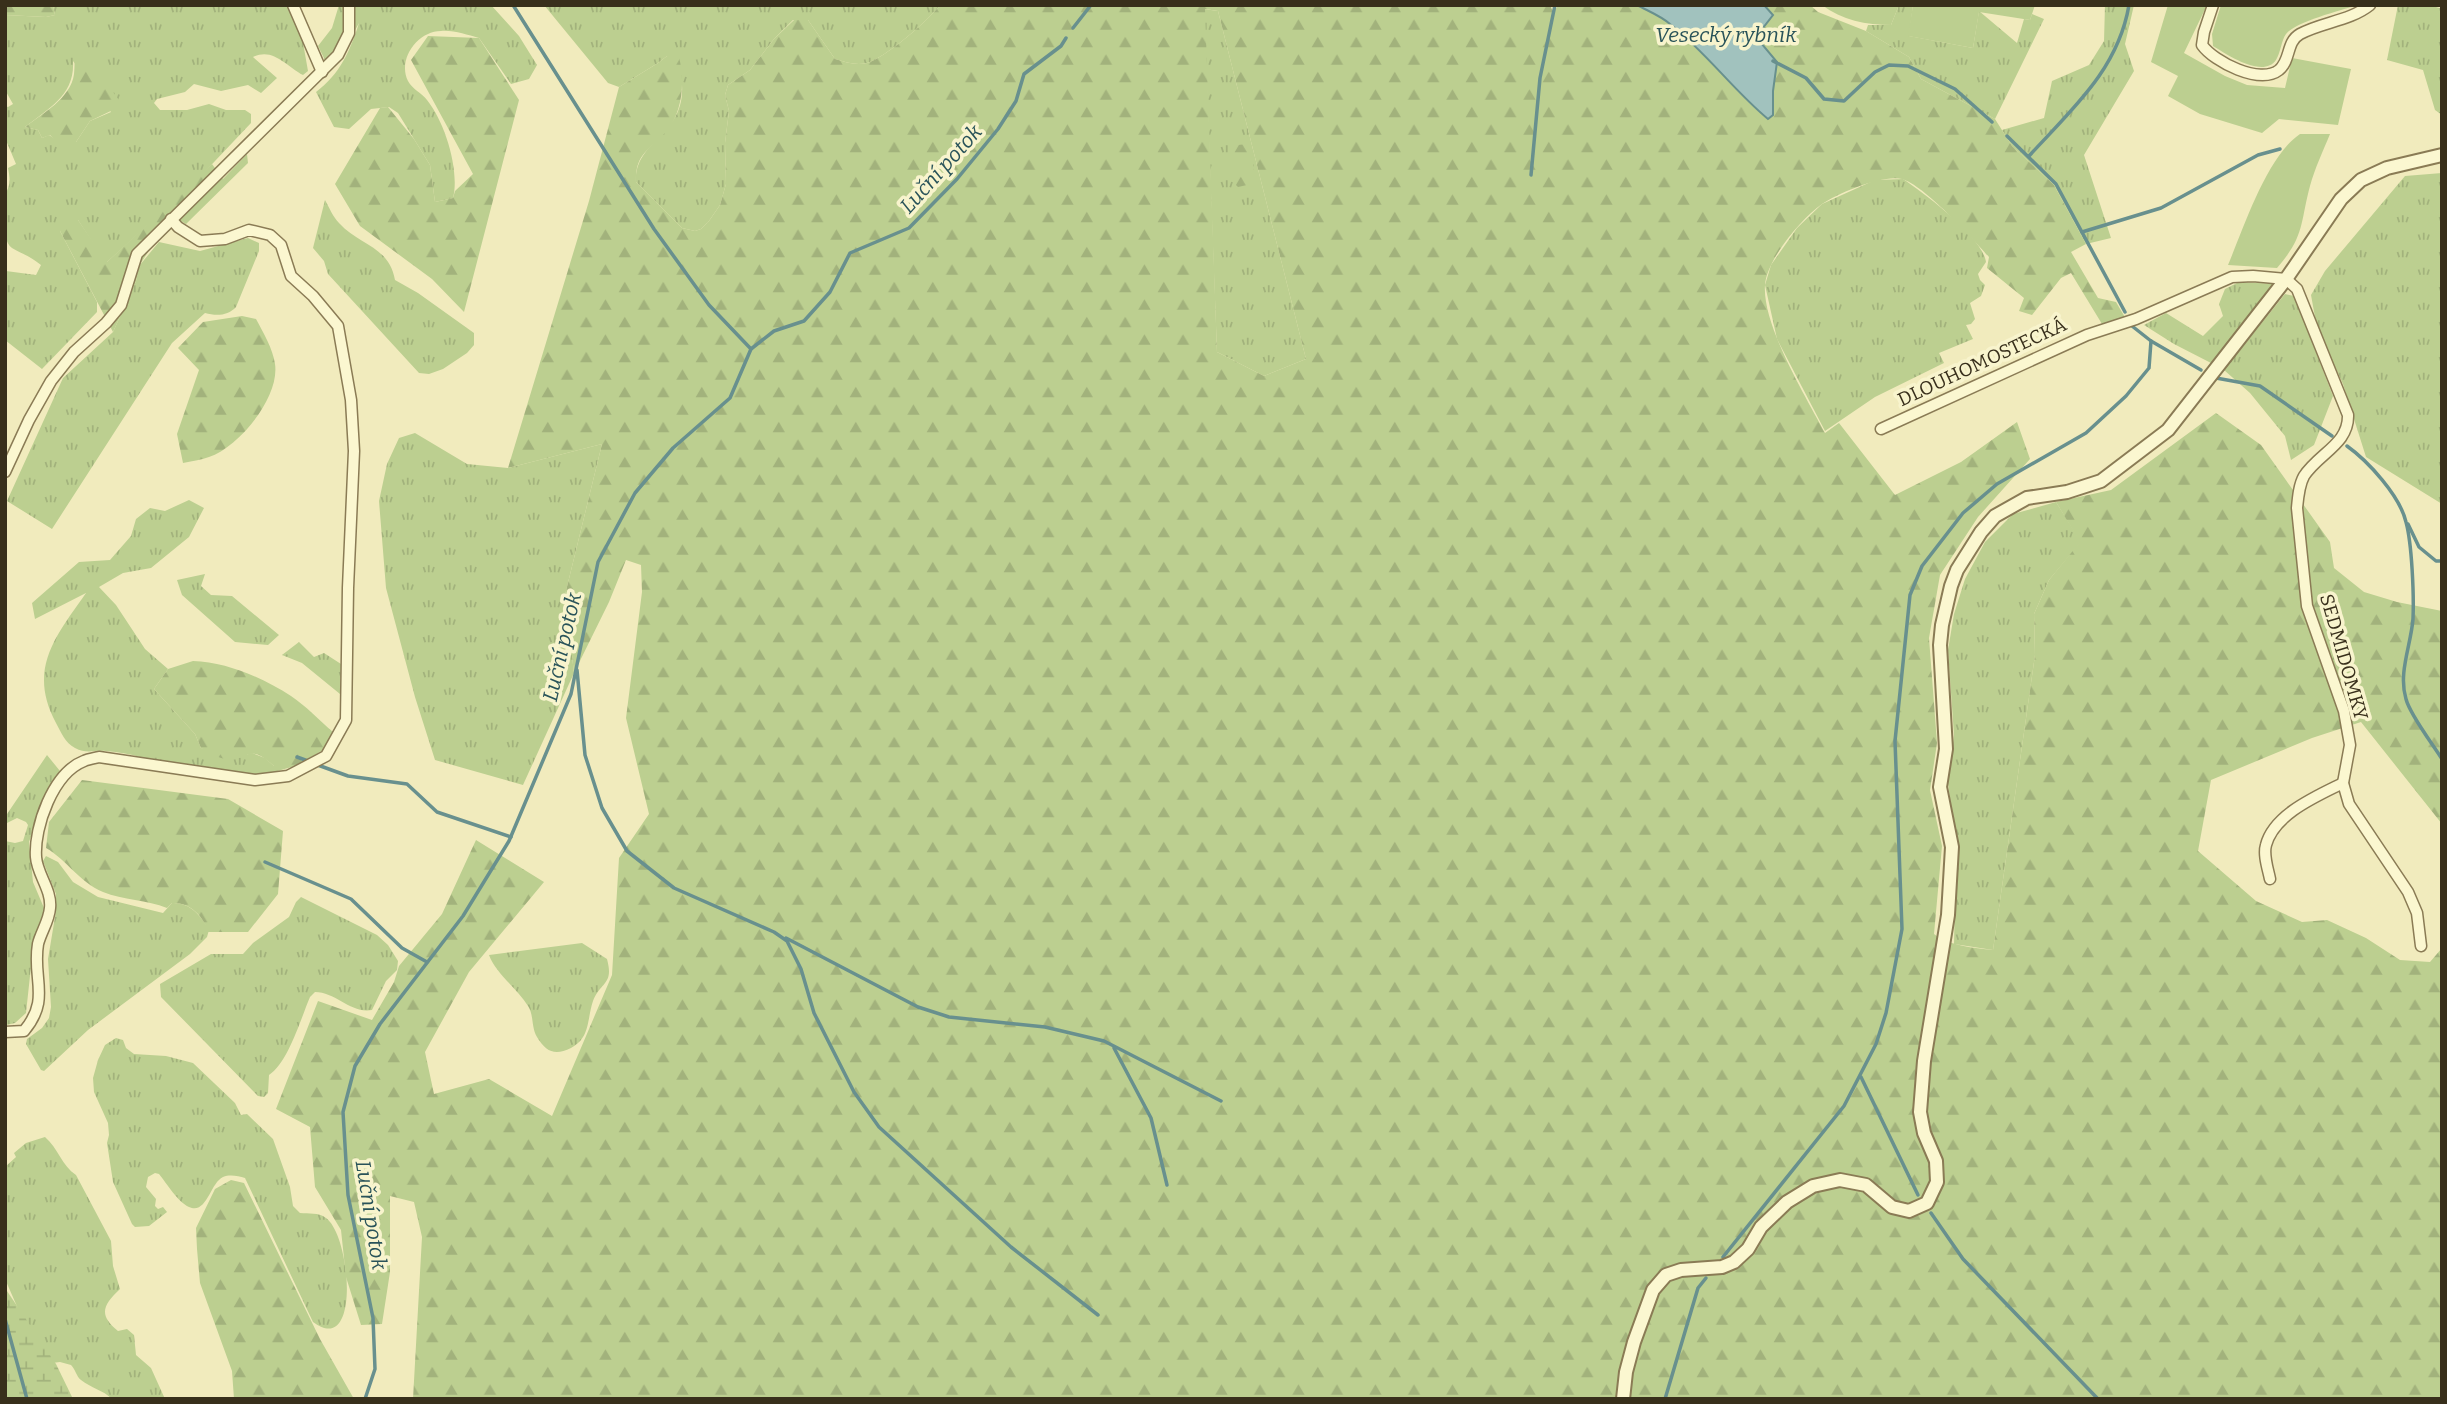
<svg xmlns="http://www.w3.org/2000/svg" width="2447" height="1404" viewBox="0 0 2447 1404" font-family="Bitter,serif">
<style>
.grass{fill:url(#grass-tufts);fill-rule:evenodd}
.forest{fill:url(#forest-firs);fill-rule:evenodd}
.wetland{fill:url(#wetland-marsh)}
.garden{fill:#bccf90}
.water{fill:#a1c2be;stroke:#68908e;stroke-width:2}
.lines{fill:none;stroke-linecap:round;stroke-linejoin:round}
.stream{stroke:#68908e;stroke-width:3.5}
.minor-casing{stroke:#8a7b55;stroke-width:13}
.tertiary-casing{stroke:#8a7b55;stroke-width:16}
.minor{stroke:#fbf7d0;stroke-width:10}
.tertiary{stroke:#fbf7d0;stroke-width:12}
.labels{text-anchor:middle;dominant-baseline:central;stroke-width:7;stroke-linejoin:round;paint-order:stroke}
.street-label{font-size:19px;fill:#382f1b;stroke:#f8f4cd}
.water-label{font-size:21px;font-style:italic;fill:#295359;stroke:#f8f4cd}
</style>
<defs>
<pattern id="grass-tufts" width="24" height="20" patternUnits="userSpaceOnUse" patternTransform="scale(1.75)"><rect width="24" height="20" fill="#bccf90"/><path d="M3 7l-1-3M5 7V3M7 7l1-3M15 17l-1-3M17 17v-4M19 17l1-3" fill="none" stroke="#a2b27c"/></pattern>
<pattern id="forest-firs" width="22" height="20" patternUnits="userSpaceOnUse" patternTransform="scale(1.75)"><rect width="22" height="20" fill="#bccf90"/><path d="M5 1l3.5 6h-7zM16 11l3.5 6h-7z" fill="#a2b27c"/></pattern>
<pattern id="wetland-marsh" width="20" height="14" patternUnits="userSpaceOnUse" patternTransform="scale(1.75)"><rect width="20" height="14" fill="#bccf90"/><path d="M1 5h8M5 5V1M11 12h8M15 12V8" fill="none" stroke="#a2b27c"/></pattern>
</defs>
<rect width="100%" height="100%" fill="#f1ebbd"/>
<g class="grass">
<path d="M 53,5 L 289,5 L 302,37 L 308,71 L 303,75 C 286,66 273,47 253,57 L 277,78 L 261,93 L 248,85 L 221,91 L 194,84 L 185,92 L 157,99 L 154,103 L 160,110 L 187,110 L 209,104 L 226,110 L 245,110 L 251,114 L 251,123 L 197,180 L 106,263 L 78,220 L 60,231 L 97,302 L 97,312 L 42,369 L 5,340 L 6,271 L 36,275 L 41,265 C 30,256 22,254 12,248 C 0,239 5,208 5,194 C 11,186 10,178 8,168 L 16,164 L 5,138 L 5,106 L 8,107 L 13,104 L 5,90 L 5,15 L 46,17 L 55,15 ZM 73,61 L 111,112 L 90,121 L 76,142 L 55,139 L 49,135 L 42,138 L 38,130 L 25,127 C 49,108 75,95 73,61 Z"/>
<path d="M 339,5 L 491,5 L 519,36 L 537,65 L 529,79 L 511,84 L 479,38 C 467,35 454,30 441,31 C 418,31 397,59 408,81 C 412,89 422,93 427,100 C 445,122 460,171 453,198 L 435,202 L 430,165 L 398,113 L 389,107 L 371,109 L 349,129 L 334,127 L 316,92 C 340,74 350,51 359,23 L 340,58 L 325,60 L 318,46 L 332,28 Z"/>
<path d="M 544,5 L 940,5 C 929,20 885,58 867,63 C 856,66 846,62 835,59 L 808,20 L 793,20 L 774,39 L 750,70 L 728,85 L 725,95 L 729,111 L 725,143 L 726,184 L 720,205 L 709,221 L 701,229 L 695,231 L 682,228 L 636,182 C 634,140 685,136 682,85 C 682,76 672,64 667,56 L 658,63 L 619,87 L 608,83 Z"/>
<path d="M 1899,5 L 1913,5 L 1909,36 L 1973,48 L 1979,11 L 2017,43 L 2024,19 L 2030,20 L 2032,14 L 2044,19 L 1995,119 L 1921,79 L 1909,57 L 1866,31 L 1868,25 L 1891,25 Z"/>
<path d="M 2105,5 L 2134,5 L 2125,44 L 2134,71 L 2084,155 L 2111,238 L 2086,244 L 2054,185 L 2012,146 L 2002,130 L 2044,118 L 2052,81 L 2089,65 L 2104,41 Z"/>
<path d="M 2398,5 L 2430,5 L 2442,9 L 2442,115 L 2435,110 L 2423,70 L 2387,60 Z"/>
<path d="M 1204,9 L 1218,11 L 1306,359 L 1264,376 L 1217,352 Z"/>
<path d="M 2442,173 L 2442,504 L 2366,457 L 2343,384 L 2317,328 L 2311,295 L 2325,271 L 2405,176 Z"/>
<path d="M 1903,179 C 1925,194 1982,236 1986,262 L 1978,274 L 1980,280 L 1985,285 L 1981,296 L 1970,303 L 1975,319 L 1971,324 L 1966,325 L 1973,339 L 1939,353 L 1944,363 L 1875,397 L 1825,431 L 1777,339 L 1765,285 L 1771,265 L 1797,228 L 1822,204 L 1875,180 Z"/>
<path d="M 325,200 C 329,207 333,217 339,223 C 360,246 389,246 395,280 L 418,293 L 474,333 L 474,345 L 467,353 L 443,369 L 429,374 L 419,373 L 328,274 L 324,261 L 313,248 Z"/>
<path d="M 248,238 L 259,243 L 259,251 L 236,307 C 228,316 216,316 205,313 L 172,343 L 52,529 L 7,501 L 63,378 L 113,332 L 136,281 L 139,266 L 159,242 L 200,251 Z"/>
<path d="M 2239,282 L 2275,284 L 2211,363 L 2174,344 L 2144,325 L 2166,313 L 2203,336 L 2223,316 L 2219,304 L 2225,289 Z"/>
<path d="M 2285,294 L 2294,296 L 2333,396 L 2314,445 L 2291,460 L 2285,436 L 2250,393 L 2224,370 Z"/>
<path d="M 415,433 L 467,464 L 508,468 L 602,444 L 565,595 L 574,673 L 523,785 L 435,760 L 415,697 L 386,588 L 379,501 L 387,464 L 399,438 Z"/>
<path d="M 189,500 L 204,508 L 189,537 L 151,568 L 123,573 L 99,587 L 116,605 L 145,649 L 168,669 L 154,689 L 195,734 L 201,748 L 238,757 L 252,753 L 265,758 L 274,766 L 274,772 C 240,780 177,767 143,758 C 131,754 119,752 106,751 C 94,750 86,754 75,748 C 65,743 61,732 56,723 C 27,669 56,636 86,593 L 35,619 L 32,603 L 79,562 L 110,560 L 131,536 L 136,519 L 150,508 L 165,511 Z"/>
<path d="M 2056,502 L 2081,542 L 2049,580 L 2034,614 L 2035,655 L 1993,950 L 1954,944 L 1956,847 L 1948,783 L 1954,735 L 1948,650 L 1954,614 L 1965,579 L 1985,542 L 2013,514 Z"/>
<path d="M 205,574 L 201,586 L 211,595 L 232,596 L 279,635 L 268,645 L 235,642 L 182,595 L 177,580 Z"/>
<path d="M 299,642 L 314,657 L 324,653 L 341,664 L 340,694 L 302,663 L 282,655 Z"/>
<path d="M 47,755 L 60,771 L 44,800 L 29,842 L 33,882 L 44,908 L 42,922 L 34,939 L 26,1013 L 15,1023 L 6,1025 L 5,841 L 15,843 L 23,841 L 28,825 L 26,822 L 17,818 L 5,824 L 5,817 Z"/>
<path d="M 46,856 L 58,862 L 73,882 L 98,897 L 163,913 L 172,903 C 189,902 201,915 209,930 L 207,937 L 190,954 L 88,1030 L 44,1071 L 41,1070 L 26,1044 L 27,1039 L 42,1028 L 49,1018 L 51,1007 L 48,959 L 56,911 L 56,894 L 43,861 Z"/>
<path d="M 301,897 L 377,935 L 388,945 L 398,961 L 397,970 L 386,981 L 372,1010 C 351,1014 336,992 315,992 L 310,997 C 301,1018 288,1063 269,1075 L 268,1093 L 264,1097 L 258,1096 L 161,997 L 160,984 L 211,954 L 243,954 L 253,943 L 289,917 L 296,902 Z"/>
<path d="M 582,943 L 607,959 C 614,985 601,981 593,1001 C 589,1012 589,1028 583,1037 C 580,1042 576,1045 571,1048 C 555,1056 546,1052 537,1037 C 531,1027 534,1015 528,1006 C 518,989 496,974 489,955 Z"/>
<path d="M 116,1038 L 123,1040 L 126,1048 L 134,1054 L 166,1056 L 193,1063 L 235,1103 L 241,1115 L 247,1114 L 273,1139 L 290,1187 L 293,1206 L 300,1213 C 309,1214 318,1212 326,1218 C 351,1236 361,1358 313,1322 L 245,1178 C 238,1176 230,1174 223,1177 C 210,1183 207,1215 189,1207 C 178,1202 167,1184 159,1174 L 155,1173 L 148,1177 L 146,1187 L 156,1199 L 155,1206 L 158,1209 L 163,1207 L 167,1212 L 149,1226 L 135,1227 L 132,1224 L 113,1182 L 107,1143 L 109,1135 L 108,1123 L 94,1092 L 93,1078 L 98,1060 L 105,1045 Z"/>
<path d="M 45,1137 C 58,1148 62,1166 76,1175 L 111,1241 L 113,1266 L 120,1289 C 103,1305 98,1315 118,1331 L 127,1329 L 134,1335 L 136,1355 L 151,1368 L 165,1399 L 112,1399 C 103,1390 91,1388 81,1380 C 76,1376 76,1370 71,1365 L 60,1362 L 52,1363 L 19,1311 L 5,1279 L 5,1167 L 16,1157 L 14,1153 L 26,1143 Z"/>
</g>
<g class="forest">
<path d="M 5,5 L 53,5 L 55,15 L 46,17 L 5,15 Z"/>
<path d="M 940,5 L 1550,5 L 1553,12 L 1559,5 C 1575,5 1627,2 1639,6 C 1693,26 1725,84 1768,119 L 1773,115 L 1773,91 L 1777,62 L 1756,37 L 1773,15 L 1764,5 L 1810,5 L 1818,12 L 1866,31 L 1909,57 L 1921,79 L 1995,119 L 2012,146 L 2054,185 L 2086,244 L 2071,252 L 2098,298 L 2116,302 L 2126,319 L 2102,324 L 2071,273 L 2061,278 L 2032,315 L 2019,311 L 2024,298 L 1987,268 L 1989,257 C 1973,239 1924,185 1902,179 C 1884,174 1838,193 1822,204 C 1801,219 1767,259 1765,285 C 1762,325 1806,397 1825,433 L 1839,423 L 1895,495 L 1961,462 L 2017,422 L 2030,459 L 1978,517 L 1940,575 L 1929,638 L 1937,743 L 1930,790 L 1942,846 L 1934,934 C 1950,946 1974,948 1993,950 L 2035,655 L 2034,614 L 2049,580 L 2080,542 L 2056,502 L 2111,490 L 2216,413 L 2261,445 L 2330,542 L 2334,568 L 2364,592 L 2397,602 L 2442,611 L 2442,824 L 2361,722 L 2312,738 L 2211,780 L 2198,851 L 2256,901 L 2302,922 L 2327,920 L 2366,938 L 2400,960 L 2430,962 L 2442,948 L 2442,1399 L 413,1399 L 422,1237 L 414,1202 L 390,1196 L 390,1272 L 382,1324 L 361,1325 L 346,1277 L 341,1230 L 315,1187 L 310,1127 L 276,1109 L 318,1001 L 372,1020 L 394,982 L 399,966 L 442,914 L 476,840 L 544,882 L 469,972 L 425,1052 L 434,1094 L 489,1079 L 552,1116 L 612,975 L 619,858 L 649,814 L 626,718 L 642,592 L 641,565 L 626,560 L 609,602 L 574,673 L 565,595 L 602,444 L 508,468 L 589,201 L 619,87 L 658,63 L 667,56 L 679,57 C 685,81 683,112 666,132 C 650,150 635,153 636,182 L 682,228 L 695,231 L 701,229 L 709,221 L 720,205 L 726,184 L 725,143 L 729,111 L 725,95 L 728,85 L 750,70 L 774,39 L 794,20 L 808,20 L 835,59 C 846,62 856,66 867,63 C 885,58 929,20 940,5 ZM 1205,9 L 1218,11 L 1306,359 L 1264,376 L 1217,352 Z"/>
<path d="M 428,36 L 479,38 L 519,100 L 464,312 L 432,279 L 360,226 L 335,184 L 380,108 L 388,107 L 414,139 L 430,165 L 435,202 L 453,198 L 455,191 L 473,174 L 411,60 Z"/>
<path d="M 76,52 L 83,53 L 119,100 L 117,108 L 90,121 L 76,142 L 63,149 L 50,135 L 42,138 L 38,130 L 25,127 C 42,114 71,98 74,74 C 75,66 74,60 76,52 Z"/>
<path d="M 1233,131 L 1238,145 L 1247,144 L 1252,157 L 1256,183 L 1238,187 L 1230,179 L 1228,137 Z"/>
<path d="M 247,154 L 248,163 L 186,224 L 171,215 L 143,242 L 148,252 L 139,266 L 136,281 L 113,332 L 60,231 L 62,220 L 70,216 L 78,220 L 107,262 L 212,164 L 223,179 Z"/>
<path d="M 242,316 L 256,319 C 263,332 273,349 275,364 C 280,397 239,447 209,457 C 201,460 191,461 183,463 L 177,434 L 199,370 L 178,348 L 203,322 Z"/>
<path d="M 193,661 C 227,662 263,678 291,696 C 306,706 319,720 333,732 L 325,749 L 295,766 L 274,772 L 274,766 C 247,742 250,761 227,759 C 219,759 208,752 201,748 L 195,734 L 154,689 L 168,669 Z"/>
<path d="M 82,780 L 228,799 L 283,831 L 278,894 L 248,932 L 208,932 C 204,916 189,902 172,903 L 167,908 C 147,900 123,900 103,892 C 79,882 67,860 46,848 L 49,822 Z"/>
<path d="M 231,1180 L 244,1183 L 320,1339 L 354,1399 L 234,1399 L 232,1371 L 200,1283 L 197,1249 L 196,1228 L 215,1189 Z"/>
</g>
<path class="wetland" d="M 5,1288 L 56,1364 L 73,1399 L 5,1399 Z"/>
<g class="garden">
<path d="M 1822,5 L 1899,5 L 1891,25 C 1866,25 1842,20 1822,5 Z"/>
<path d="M 1913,5 L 2035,5 L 2030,20 L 1979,12 L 1973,48 L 1908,36 Z"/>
<path d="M 2168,5 L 2207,5 L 2184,53 L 2225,76 L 2247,85 L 2285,88 L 2292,58 L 2351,69 L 2338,125 L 2279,119 L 2262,133 L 2200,114 L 2168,96 L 2178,76 L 2151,62 Z"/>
<path d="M 2221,5 L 2357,5 C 2340,11 2297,21 2286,34 C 2281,41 2281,52 2276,60 C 2263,79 2226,54 2213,46 L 2212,34 Z"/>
<path d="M 2300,134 L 2330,134 C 2323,151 2315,168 2310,186 C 2300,223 2305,236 2277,268 L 2228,265 C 2244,227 2267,156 2300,134 Z"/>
</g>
<path class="water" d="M 1637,5 L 1764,5 L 1773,15 L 1756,37 L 1777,62 L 1773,91 L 1773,115 L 1768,119 C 1733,90 1706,52 1670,24 C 1661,16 1648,11 1637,5 Z"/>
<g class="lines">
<g class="stream">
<path d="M 513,5 L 654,229 L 709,305 L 751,349"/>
<path d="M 1073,28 L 1091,5"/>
<path d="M 1773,61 L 1806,78 L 1824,99 L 1844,101 L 1875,72 L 1889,65 L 1908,66 L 1955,89 L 1992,122"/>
<path d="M 2007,136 L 2056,184 L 2125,312"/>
<path d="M 2029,156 C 2071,110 2118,70 2129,5"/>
<path d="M 1531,175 L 1540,78 L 1555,5"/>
<path d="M 2082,232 L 2161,208 L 2258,155 L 2280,149"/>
<path d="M 2132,326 L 2151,341 L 2201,370"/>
<path d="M 2216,378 L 2260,386 L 2332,436"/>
<path d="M 2347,446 C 2368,461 2400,496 2406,522 C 2412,544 2414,595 2413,619 C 2411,645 2398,673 2406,699 C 2410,715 2432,743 2442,759"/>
<path d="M 2408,524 L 2419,547 L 2436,561 L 2442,561"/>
<path d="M 577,670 L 585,755 L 602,808 L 627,851 L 674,888 L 774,932 L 787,941 L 801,969 L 814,1013 L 854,1092 L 879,1127 L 1011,1247 L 1098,1315"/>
<path d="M 297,757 L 308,761"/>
<path d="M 315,764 L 348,776 L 407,784 L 437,812 L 511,837"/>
<path d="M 265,862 L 351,899 L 402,948 L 427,962"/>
<path d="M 786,938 L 918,1007 L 949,1017 L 1045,1027 L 1104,1041 L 1221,1101"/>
<path d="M 1114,1048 L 1151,1118 L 1167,1185"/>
<path d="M 1861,1077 L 1918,1195"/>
<path d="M 1931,1213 L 1963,1259 L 2098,1399"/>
<path d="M 1723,1257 L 1844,1106 L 1876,1044 L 1886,1013 L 1902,929 L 1895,741 L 1910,595 L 1922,566 L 1963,513 L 1997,484 L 2086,433 L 2126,396 L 2149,368 L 2151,341"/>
<path d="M 5,1319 L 27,1399"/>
<path d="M 365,1399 L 375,1369 L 373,1318 L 348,1195 L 343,1112 L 355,1066 L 380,1024 L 463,916 L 509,841 L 571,694 L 598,562 L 635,493 L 673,448 L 730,398 L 751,349 L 774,331 L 804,321 L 830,292 L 850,253 L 909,228 L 957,179 L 998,129 L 1016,101 L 1024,74 L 1061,46 L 1066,38"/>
<path d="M 1665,1399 L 1698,1288 L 1706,1278"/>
</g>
<defs>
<g id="minor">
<path d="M 293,5 L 322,72"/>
<path d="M 2213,5 L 2204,32 L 2202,45 C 2214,62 2260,85 2279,70 C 2291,60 2286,42 2300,34 C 2322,22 2350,21 2370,5"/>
<path d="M 1881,429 L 2087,335 L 2136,319 L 2232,277 L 2253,276 L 2286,279 L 2297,289 L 2348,415 C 2349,444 2319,453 2304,476 C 2299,485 2298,497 2297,508 L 2307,606 L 2344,711 L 2350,745 L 2343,783 L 2349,804 L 2408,892 L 2417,913 L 2421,946"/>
<path d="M 5,472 L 29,420 L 51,381 L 74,352 L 106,323 L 121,305 L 137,254 L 338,55 L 349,33 L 349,5"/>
<path d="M 2270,879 C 2268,869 2263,855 2266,845 C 2274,814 2317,796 2343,783"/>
<path d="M 5,1032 L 24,1031 C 51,999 32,979 38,944 C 41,932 49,921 50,908 C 52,890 37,874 36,857 C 34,827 53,773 84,761 C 88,759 95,758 99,757 L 255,780 L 288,776 L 326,756 L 346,720 L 348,588 L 354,451 L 351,400 L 338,326 L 313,296 L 291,276 L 281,245 L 270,235 L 249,230 L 225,239 L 200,241 L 178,227 L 171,219"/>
</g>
<path id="tertiary" d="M 1623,1399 L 1626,1372 L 1634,1342 L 1653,1290 L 1666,1275 L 1681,1270 L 1722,1267 L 1734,1262 L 1748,1249 L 1761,1227 L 1787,1202 L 1813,1186 L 1840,1180 L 1866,1185 L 1892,1207 L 1909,1211 L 1927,1203 L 1937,1182 L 1936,1161 L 1924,1133 L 1920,1112 L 1924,1061 L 1948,915 L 1952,847 L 1940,787 L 1946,749 L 1940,645 L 1942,625 L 1951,586 L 1957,570 L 1981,532 L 1995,516 L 2027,498 L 2067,492 L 2101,481 L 2168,430 L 2286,279 L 2341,199 L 2361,180 L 2387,168 L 2442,155"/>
</defs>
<use href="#minor" class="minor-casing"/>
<use href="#tertiary" class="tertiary-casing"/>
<use href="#minor" class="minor"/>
<use href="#tertiary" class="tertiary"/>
</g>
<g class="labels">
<g class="street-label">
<text transform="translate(1982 362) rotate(-25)">DLOUHOMOSTECKÁ</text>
<text transform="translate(2344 657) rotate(74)">SEDMIDOMKY</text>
</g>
<g class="water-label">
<text x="1726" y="35">Vesecký rybník</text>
<text transform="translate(941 169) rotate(-48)">Luční potok</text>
<text transform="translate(562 647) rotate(-77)">Luční potok</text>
<text transform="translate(371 1215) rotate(81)">Luční potok</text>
</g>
</g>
<rect width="2447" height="1404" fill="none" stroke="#382f1b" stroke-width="14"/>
</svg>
